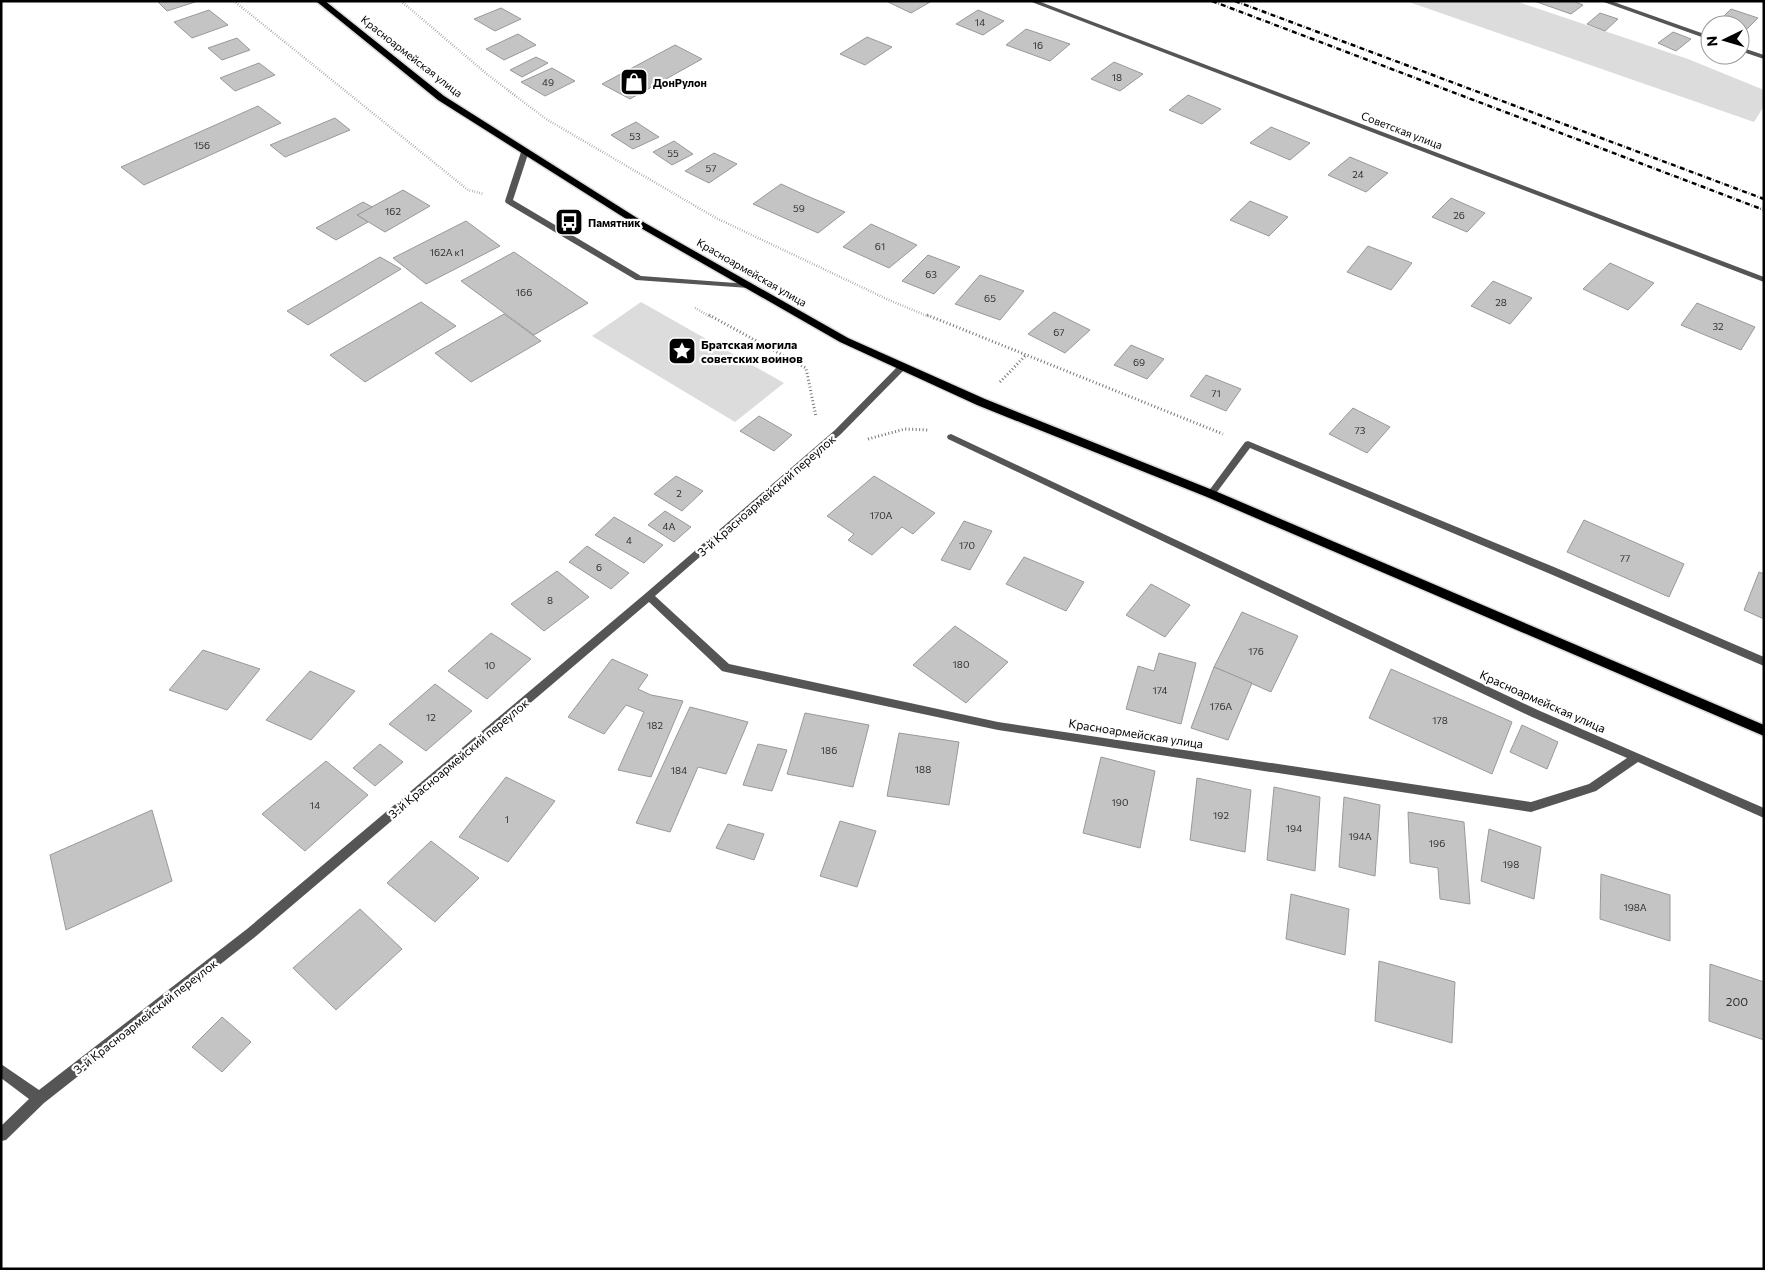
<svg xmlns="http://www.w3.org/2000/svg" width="1765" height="1270" viewBox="0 0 1765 1270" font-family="Commissioner,sans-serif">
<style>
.green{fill:#dcdcdc}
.building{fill:#c4c4c4;stroke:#999}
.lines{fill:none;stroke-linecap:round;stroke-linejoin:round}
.primary-casing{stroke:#dbdbdb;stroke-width:3}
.path-far1{stroke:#777;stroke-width:2.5;stroke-dasharray:0.5 2;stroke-linecap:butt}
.path{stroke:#777;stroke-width:3;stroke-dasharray:1 2.5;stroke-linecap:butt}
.lane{fill:#555;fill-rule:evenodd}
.street{fill:#555;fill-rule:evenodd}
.primary{fill:#000;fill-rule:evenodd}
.rail{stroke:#000;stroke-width:2.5;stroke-dasharray:5 2 0.5 2;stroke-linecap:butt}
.labels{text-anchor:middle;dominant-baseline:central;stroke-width:4.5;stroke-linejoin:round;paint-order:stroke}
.number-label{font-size:10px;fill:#313131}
.far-street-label{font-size:11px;fill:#000;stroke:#fff}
.far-poi-label{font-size:11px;font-weight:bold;fill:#000;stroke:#fff;text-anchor:start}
.poi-label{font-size:12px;font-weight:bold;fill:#000;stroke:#fff;text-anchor:start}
.street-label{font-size:12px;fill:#000;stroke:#fff}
.near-number-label{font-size:12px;fill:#313131}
</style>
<rect width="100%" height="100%" fill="#fff"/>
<g class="green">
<path d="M 1406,1 L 1515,1 L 1688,59 L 1764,90 L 1764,106 L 1754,122 Z"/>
<path d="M 641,302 L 784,383 L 735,422 L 592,336 Z"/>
</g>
<g class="building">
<path d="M 157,1 L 195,1 L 195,2 L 167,11 Z"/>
<path d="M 886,1 L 932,1 L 911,13 Z"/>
<path d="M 1534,1 L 1573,1 L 1583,5 L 1571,14 Z"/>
<path d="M 501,8 L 521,19 L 495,31 L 474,19 Z"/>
<path d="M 1731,9 L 1758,18 L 1742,34 L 1740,33 L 1740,25 L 1715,25 Z"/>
<path d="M 209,10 L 228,25 L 192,38 L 174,22 Z"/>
<path d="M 978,10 L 1004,21 L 983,35 L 956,24 Z"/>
<path d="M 1600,13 L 1618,19 L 1605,31 L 1587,24 Z"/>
<path d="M 1026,29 L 1070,44 L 1050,61 L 1006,45 Z"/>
<path d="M 1673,32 L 1691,39 L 1676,51 L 1658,43 Z"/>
<path d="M 518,34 L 536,45 L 504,60 L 486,49 Z"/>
<path d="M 867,37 L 892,47 L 865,65 L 840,54 Z"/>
<path d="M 237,38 L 250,50 L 222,60 L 208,48 Z"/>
<path d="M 675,45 L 702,59 L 630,99 L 602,84 Z"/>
<path d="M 536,57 L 548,63 L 522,77 L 510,70 Z"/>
<path d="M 1114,62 L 1143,74 L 1120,91 L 1091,79 Z"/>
<path d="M 259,63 L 275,75 L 235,91 L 220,78 Z"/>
<path d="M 552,68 L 575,81 L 545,96 L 521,82 Z"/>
<path d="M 1188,95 L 1221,109 L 1202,124 L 1169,110 Z"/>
<path d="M 258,106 L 281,123 L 144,185 L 121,167 Z"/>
<path d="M 335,118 L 350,130 L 285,157 L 270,145 Z"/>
<path d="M 636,122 L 659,137 L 633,149 L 611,135 Z"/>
<path d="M 1271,127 L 1310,143 L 1290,160 L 1250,143 Z"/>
<path d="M 674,141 L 693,154 L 672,165 L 653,152 Z"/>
<path d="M 714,153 L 737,164 L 709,183 L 685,171 Z"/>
<path d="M 1350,157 L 1388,173 L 1366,192 L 1328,175 Z"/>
<path d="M 781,184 L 805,195 L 845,212 L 818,233 L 753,204 Z"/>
<path d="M 403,190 L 430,206 L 385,232 L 357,215 Z"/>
<path d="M 1451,198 L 1485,213 L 1467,232 L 1432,217 Z"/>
<path d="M 1250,201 L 1288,217 L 1269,236 L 1230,220 Z"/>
<path d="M 363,202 L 372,207 L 357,215 L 368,222 L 336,240 L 316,228 Z"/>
<path d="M 466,221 L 500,246 L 426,284 L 393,258 Z"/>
<path d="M 871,224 L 917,245 L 889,268 L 843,247 Z"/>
<path d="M 1368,246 L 1412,263 L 1391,290 L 1347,272 Z"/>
<path d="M 514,252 L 588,303 L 534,335 L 461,281 Z"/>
<path d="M 928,255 L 960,267 L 934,294 L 902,281 Z"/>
<path d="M 380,257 L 401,269 L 308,325 L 287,311 Z"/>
<path d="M 1610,263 L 1654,283 L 1628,310 L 1583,289 Z"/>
<path d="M 980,275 L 1024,291 L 1000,320 L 955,304 Z"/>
<path d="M 1493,281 L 1532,298 L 1510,324 L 1471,306 Z"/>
<path d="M 421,302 L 456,326 L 365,382 L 330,355 Z"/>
<path d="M 1697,303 L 1755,327 L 1741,350 L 1681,325 Z"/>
<path d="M 1054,312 L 1090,330 L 1065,353 L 1028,334 Z"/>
<path d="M 504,314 L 541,341 L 471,382 L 435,353 Z"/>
<path d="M 1131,345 L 1164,359 L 1147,379 L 1114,365 Z"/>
<path d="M 1206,375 L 1241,389 L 1226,411 L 1190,396 Z"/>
<path d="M 1353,408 L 1390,427 L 1367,453 L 1329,434 Z"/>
<path d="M 759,416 L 792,435 L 774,451 L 740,431 Z"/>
<path d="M 676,476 L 703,491 L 682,511 L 654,494 Z"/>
<path d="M 874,476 L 935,513 L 913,534 L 902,527 L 872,555 L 848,540 L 854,534 L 827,516 Z"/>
<path d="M 665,511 L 691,527 L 674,542 L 648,525 Z"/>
<path d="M 614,517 L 663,545 L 644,563 L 595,535 Z"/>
<path d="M 1584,520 L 1684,564 L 1669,597 L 1567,552 Z"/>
<path d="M 964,521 L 992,531 L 970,570 L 941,560 Z"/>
<path d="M 587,546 L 629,573 L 611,589 L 569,562 Z"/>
<path d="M 1024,557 L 1084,582 L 1066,611 L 1006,584 Z"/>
<path d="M 557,571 L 589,597 L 544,631 L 511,604 Z"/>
<path d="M 1759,572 L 1764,574 L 1764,619 L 1744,610 Z"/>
<path d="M 1151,584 L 1190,605 L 1165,637 L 1126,615 Z"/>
<path d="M 1242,612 L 1298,636 L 1271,692 L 1214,667 Z"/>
<path d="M 955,626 L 1008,662 L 966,703 L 913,665 Z"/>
<path d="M 491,633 L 531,659 L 487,699 L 448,671 Z"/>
<path d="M 203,650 L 260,669 L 227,710 L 169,690 Z"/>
<path d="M 1159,653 L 1196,663 L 1181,724 L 1126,709 L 1138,666 L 1154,671 Z"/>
<path d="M 612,659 L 648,675 L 638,689 L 651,695 L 683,701 L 651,777 L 618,770 L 644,712 L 626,705 L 604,734 L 568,717 Z"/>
<path d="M 1214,667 L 1252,683 L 1228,740 L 1191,728 Z"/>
<path d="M 1391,669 L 1512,722 L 1492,774 L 1369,718 Z"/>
<path d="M 310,671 L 355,691 L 311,740 L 266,720 Z"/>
<path d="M 435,684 L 472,711 L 426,751 L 389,724 Z"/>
<path d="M 690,707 L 748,722 L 726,774 L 698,767 L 670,832 L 636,823 Z"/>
<path d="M 805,713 L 869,725 L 853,787 L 787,774 Z"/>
<path d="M 1522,725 L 1558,742 L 1547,769 L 1510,752 Z"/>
<path d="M 899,733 L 959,742 L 949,805 L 887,796 Z"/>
<path d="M 380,744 L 403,762 L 375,786 L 353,768 Z"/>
<path d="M 758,744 L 787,750 L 772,791 L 743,785 Z"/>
<path d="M 1101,757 L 1155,771 L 1140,848 L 1083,833 Z"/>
<path d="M 326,761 L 368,795 L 305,851 L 262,814 Z"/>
<path d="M 506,777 L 555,801 L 508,862 L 459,837 Z"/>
<path d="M 1197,778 L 1251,790 L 1245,852 L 1190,840 Z"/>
<path d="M 1274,787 L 1320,797 L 1315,871 L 1267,860 Z"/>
<path d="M 1344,797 L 1380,805 L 1375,876 L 1339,867 Z"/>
<path d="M 152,810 L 172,881 L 66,930 L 50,855 Z"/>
<path d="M 1408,812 L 1464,822 L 1470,904 L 1440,899 L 1438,868 L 1410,863 Z"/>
<path d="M 840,821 L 876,831 L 857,887 L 820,876 Z"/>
<path d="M 728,824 L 764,834 L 754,860 L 716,848 Z"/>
<path d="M 1489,829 L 1541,847 L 1534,899 L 1481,881 Z"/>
<path d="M 431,841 L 479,878 L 435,922 L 387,883 Z"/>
<path d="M 1601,874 L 1670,895 L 1670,941 L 1600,919 Z"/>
<path d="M 1291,894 L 1349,909 L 1345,955 L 1286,939 Z"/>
<path d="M 360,909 L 402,949 L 336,1010 L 293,968 Z"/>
<path d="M 1379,961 L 1455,982 L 1452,1043 L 1375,1021 Z"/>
<path d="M 1710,964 L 1764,982 L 1764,1040 L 1709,1021 Z"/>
<path d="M 222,1017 L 251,1042 L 222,1072 L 192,1047 Z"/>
</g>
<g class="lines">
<defs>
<path id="primary" d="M 316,1 L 325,1 L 444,96 L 645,223 L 848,338 L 985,399 L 1215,491 L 1764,725 L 1764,736 L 1207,497 L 977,405 L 840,342 L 639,227 L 438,100 Z"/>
</defs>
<use href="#primary" class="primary-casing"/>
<g class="path-far1">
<path d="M 234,1 L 468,190 L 484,194"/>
<path d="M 401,1 L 488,75 L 546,119 L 716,218 L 891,301 L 930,317"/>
<path d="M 695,308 L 711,317"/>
</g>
<g class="path">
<path d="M 709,315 L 806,368 L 816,417"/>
<path d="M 927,315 L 1223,434"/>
<path d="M 1000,382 L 1026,355"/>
<path d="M 868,439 L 905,429 L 928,430"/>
</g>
<path class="lane" d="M 522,149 L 529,151 L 513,200 L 641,276 L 749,284 L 753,286 L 749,288 L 636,280 L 506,203 L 505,201 Z"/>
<g class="street">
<path d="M 1029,1 L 1038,1 L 1764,277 L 1764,282 Z"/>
<path d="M 1601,1 L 1611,1 L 1710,36 L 1710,40 Z"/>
<path d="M 1740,47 L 1764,55 L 1764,59 L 1740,51 Z"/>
<path d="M 902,364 L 905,365 L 905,369 L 841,434 L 655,596 L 729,664 L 998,722 L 1531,802 L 1589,784 L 1627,758 L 1532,717 L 948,439 L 947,437 L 948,435 L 951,434 L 1540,711 L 1764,808 L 1764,818 L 1638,762 L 1596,791 L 1531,812 L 998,730 L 726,672 L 722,671 L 649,602 L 255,937 L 44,1103 L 6,1140 L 1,1141 L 1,1126 L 29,1099 L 1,1078 L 1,1064 L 39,1090 L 247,929 L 646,593 L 835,430 L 899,365 Z"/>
<path d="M 1248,441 L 1554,567 L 1764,657 L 1764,666 L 1548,573 L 1250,448 L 1214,496 L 1208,496 L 1206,494 L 1208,492 L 1245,442 Z"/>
</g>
<use href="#primary" class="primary"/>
<g class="rail">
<path d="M 1212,1 L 1764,210"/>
<path d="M 1235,1 L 1764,199"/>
</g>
</g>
<defs>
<symbol id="shop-square" viewBox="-11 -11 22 22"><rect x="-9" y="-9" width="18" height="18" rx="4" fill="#000" stroke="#fff"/><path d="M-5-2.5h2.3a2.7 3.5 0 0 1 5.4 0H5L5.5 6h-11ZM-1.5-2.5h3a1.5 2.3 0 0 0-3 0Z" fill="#fff"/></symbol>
<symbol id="bus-square" viewBox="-11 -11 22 22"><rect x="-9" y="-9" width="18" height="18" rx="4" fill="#000" stroke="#fff"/><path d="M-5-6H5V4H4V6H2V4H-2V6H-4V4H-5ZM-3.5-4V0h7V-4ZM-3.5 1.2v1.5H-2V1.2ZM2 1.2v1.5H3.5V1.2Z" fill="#fff"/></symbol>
<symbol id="sight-square" viewBox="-11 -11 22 22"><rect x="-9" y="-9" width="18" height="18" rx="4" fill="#000" stroke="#fff"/><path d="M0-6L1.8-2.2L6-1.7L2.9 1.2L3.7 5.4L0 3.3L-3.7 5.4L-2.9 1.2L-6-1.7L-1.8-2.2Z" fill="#fff"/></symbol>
</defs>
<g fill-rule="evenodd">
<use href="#shop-square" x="618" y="66" width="32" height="32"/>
<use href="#bus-square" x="553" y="206" width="32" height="32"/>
<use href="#sight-square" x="666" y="335" width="32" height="32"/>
</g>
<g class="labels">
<g class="number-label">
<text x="980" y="22">14</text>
<text x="1038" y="45">16</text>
<text x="1117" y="77">18</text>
<text x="548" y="82">49</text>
<text x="635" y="136">53</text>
<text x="202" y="145">156</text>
<text x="673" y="153">55</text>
<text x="711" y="168">57</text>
<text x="1358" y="174">24</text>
<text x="799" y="208">59</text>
<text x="393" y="211">162</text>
<text x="1459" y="215">26</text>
<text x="880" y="246">61</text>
<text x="447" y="252">162А к1</text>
<text x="931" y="274">63</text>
<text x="524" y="292">166</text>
<text x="990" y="298">65</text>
<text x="1501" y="302">28</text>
<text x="1718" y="326">32</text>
<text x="1059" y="332">67</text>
<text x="1139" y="362">69</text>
<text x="1216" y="393">71</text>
<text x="1360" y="430">73</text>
<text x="679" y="493">2</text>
<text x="881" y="515">170А</text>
<text x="669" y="526">4А</text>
<text x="629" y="540">4</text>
<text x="967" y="545">170</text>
<text x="1625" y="558">77</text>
<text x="599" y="567">6</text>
<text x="550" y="600">8</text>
<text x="1256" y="651">176</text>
<text x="961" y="664">180</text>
<text x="490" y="665">10</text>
<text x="1160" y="690">174</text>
<text x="1221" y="706">176А</text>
<text x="431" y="717">12</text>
<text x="1440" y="720">178</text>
<text x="655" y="725">182</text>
<text x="829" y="750">186</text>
<text x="923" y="769">188</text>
<text x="679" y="770">184</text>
<text x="1120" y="802">190</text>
<text x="315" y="805">14</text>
<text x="1221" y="815">192</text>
<text x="507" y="819">1</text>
<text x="1294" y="828">194</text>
<text x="1360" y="836">194А</text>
<text x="1437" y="843">196</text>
<text x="1511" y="864">198</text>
<text x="1635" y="907">198А</text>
</g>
<g class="far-street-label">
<text transform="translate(412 56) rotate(38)">Красноармейская улица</text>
<text transform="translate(1402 130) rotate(21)">Советская улица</text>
<text transform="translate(752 272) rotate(30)">Красноармейская улица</text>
</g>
<g class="far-poi-label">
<text x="653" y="82">ДонРулон</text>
<text x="588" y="222">Памятник</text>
</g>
<g class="poi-label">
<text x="701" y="344">Братская могила<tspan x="701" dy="14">советских воинов</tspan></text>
</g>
<g class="street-label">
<text transform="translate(766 495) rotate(-41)">3-й Красноармейский переулок</text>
<text transform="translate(1543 701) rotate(24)">Красноармейская улица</text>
<text transform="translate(1136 733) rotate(9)">Красноармейская улица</text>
<text transform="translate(458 758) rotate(-40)">3-й Красноармейский переулок</text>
<text transform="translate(145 1016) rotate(-38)">3-й Красноармейский переулок</text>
</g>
<g class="near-number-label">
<text x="1737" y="1001">200</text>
</g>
</g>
<rect width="1765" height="1270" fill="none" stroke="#000000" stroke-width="5"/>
<g transform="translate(1725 40) rotate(265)"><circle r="24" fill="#ffffff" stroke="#999999"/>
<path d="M0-4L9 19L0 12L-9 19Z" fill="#000000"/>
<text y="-8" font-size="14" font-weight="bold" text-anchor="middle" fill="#000000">N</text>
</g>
</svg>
